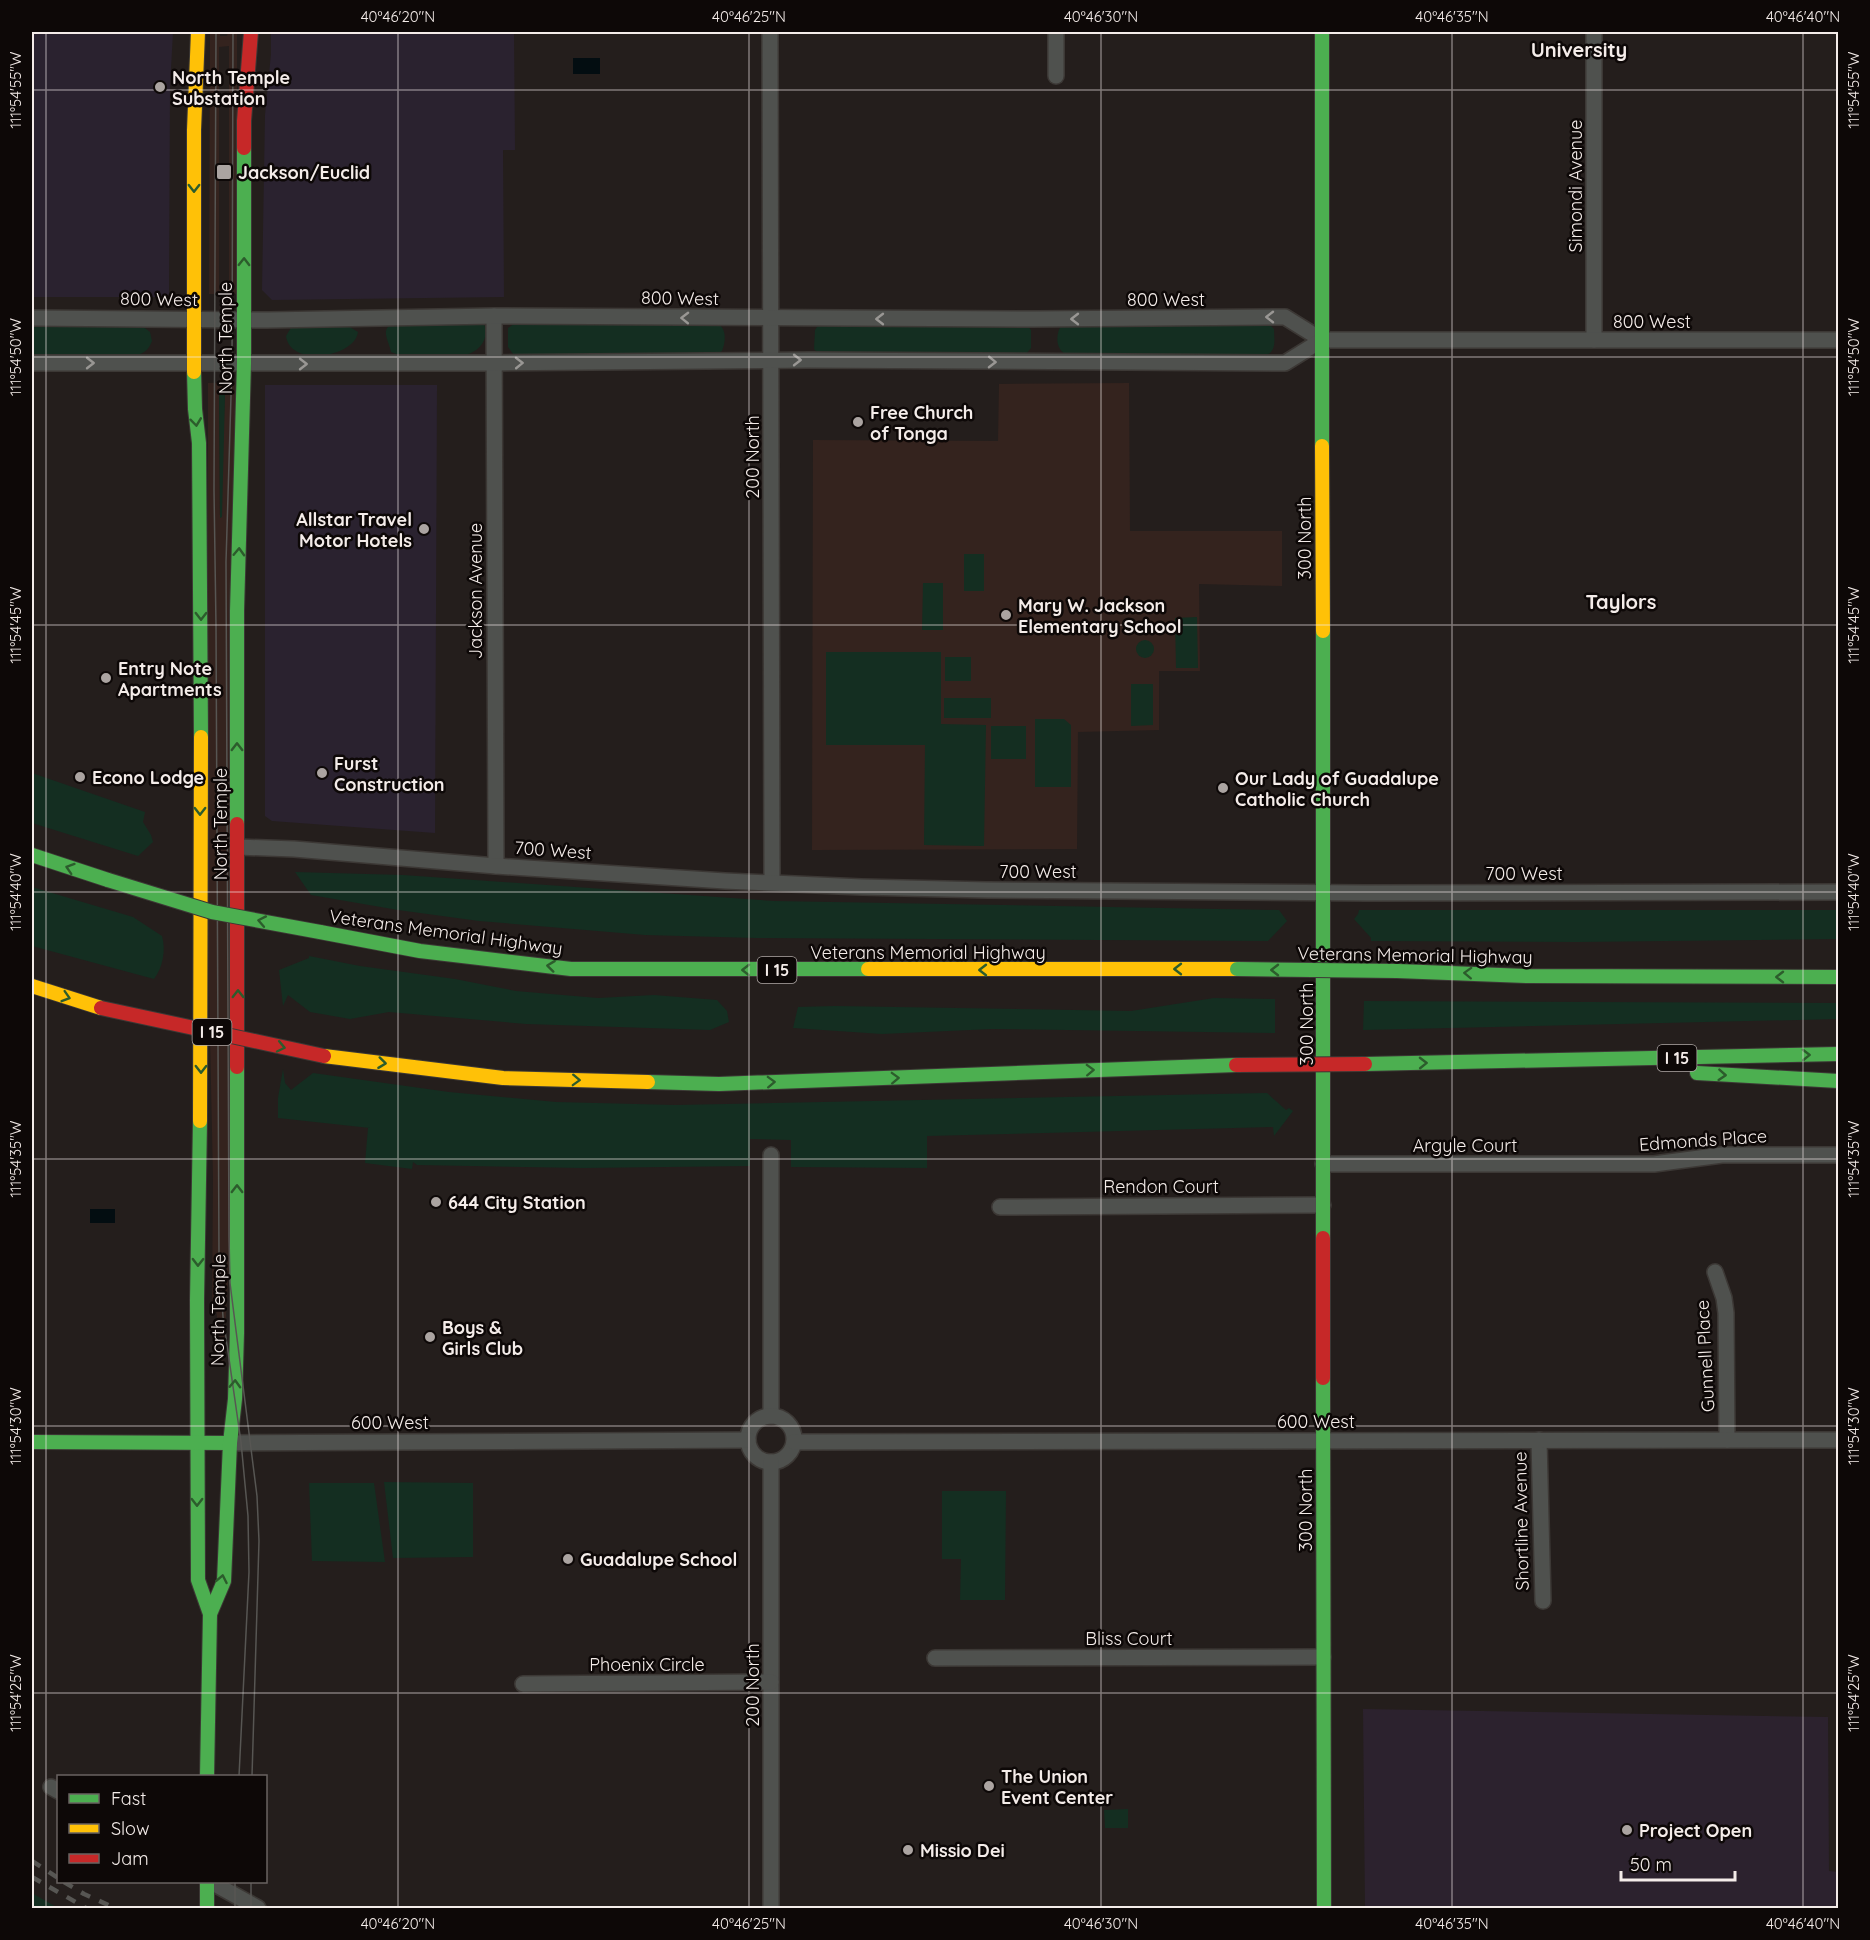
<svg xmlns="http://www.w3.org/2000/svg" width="1870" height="1940" viewBox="0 0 1870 1940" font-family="Quicksand,sans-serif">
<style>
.commercial{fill:#2a222f}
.industrial{fill:#2c222e}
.built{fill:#34231e;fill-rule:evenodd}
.green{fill:#142e21}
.water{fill:#030d11}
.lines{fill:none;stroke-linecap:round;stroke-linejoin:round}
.street-casing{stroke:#3c3835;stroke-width:18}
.fast-casing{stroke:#3c3835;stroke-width:16}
.slow-casing{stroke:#3c3835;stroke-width:16}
.jam-casing{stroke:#3c3835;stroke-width:16}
.street{stroke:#4f514e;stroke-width:15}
.fast{stroke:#4caf50;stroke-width:14}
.slow{stroke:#ffc107;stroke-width:14}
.jam{stroke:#c62828;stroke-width:14}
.tram{stroke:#575653;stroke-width:1.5}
.rail{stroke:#575653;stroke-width:4.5;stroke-dasharray:10 10;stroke-linecap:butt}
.fast-bridge-casing{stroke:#3c3835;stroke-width:16;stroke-linecap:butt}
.jam-bridge-casing{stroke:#3c3835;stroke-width:16;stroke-linecap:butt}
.fast-bridge{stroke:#4caf50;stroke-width:14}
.jam-bridge{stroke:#c62828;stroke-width:14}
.oneway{stroke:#2c5c2c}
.oneway2{stroke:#999794}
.ticks{fill:none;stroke:#f4ece9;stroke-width:1.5;stroke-opacity:0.45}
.poi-dot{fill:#aba4a1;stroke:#0d0807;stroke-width:2}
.labels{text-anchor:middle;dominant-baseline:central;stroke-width:5;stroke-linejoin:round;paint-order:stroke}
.shield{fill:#0d0807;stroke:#afa8a5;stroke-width:1.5}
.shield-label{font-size:16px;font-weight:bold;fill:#f4ece9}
.poi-label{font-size:18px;font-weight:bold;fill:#f4ece9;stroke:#0d0807;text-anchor:start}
.street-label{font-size:18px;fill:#f4ece9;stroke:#0d0807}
.neighbourhood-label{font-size:20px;font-weight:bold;fill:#f4ece9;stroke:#0d0807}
.neatline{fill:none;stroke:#f4ece9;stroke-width:2}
.ticks-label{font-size:15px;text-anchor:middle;fill:#f4ece9}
</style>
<rect width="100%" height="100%" fill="#241e1c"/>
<g class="commercial">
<path d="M 32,32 L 173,32 L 170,87 L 169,294 L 166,297 L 32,297 Z"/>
<path d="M 271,32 L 514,32 L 515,150 L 503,150 L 504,297 L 272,300 L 262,290 L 265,115 L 271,54 Z"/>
<path d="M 265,385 L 437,385 L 435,833 L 272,821 L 265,816 Z"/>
</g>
<path class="industrial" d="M 1363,1709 L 1828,1717 L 1829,1871 L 1838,1872 L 1838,1908 L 1365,1908 Z"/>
<g class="built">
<path d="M 210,32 L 220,32 L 220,36 L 227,36 L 228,32 L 237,32 L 237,294 L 209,294 ZM 229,46 L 229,290 L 219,290 L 219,47 Z"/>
<path d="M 235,382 L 232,1218 L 223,1365 L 216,1309 L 212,1309 L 213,1178 L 208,943 L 208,383 ZM 219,394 L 225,394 L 220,517 Z"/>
<path d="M 1129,383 L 1130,531 L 1282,531 L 1282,586 L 1199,584 L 1200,671 L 1159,671 L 1159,730 L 1078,732 L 1077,849 L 812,850 L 813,440 L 998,441 L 999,384 Z"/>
</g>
<g class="green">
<path d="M 1267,322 L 1274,329 C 1274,339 1277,350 1267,355 L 1068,355 C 1055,351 1055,334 1062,324 Z"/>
<path d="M 394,323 L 481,324 L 484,324 C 490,339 479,352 465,355 L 399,355 L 391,352 C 389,340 379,329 394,323 Z"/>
<path d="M 715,323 C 727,326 726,341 722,351 L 715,355 L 519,355 L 513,354 L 508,347 L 508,328 L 514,324 Z"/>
<path d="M 32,324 L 141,325 L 150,332 L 152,341 C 149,349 145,353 137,355 L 32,355 Z"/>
<path d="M 332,324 L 348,326 L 358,332 C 355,357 290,368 286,336 L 292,326 Z"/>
<path d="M 819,324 L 1026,324 L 1031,330 L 1031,348 L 1026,354 L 820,355 L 814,349 L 815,330 Z"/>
<path d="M 219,394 L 225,394 L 222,517 L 220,518 Z"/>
<rect x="964" y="554" width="20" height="37"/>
<path d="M 923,583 L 943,583 L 943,630 L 922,630 Z"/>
<path d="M 1197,617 L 1198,668 L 1176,668 L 1175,618 Z"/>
<circle cx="1145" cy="649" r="9"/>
<path d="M 826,652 L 941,652 L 941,724 L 986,725 L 984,846 L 924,845 L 925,745 L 826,745 Z"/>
<rect x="945" y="657" width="26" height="24"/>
<path d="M 1131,684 L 1153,684 L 1153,725 L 1131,726 Z"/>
<rect x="944" y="698" width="47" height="20"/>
<path d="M 1035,719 L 1064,719 L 1071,725 L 1071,787 L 1035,787 Z"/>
<rect x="991" y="726" width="35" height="33"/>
<path d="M 32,773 L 145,812 L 143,822 L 151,835 L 153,842 L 138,856 L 32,823 Z"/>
<path d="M 295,872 L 403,875 L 774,901 L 1279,910 L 1287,921 L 1268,941 L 756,938 L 645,935 L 479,921 L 398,910 L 311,895 Z"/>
<path d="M 32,887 L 133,917 L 162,936 C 166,950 163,967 154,979 L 32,946 Z"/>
<path d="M 1359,910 L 1838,910 L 1838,939 L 1577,942 L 1371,941 L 1371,938 L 1354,919 L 1358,914 Z"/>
<path d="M 309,956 L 360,966 L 455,979 L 516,991 L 598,998 L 654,995 L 717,1000 L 727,1011 L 729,1022 L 710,1030 L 526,1024 L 389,1012 L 350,1019 L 310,1012 L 288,995 L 283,1006 L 279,970 L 309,958 Z"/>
<path d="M 1214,998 L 1275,999 L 1275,1033 L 992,1029 L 882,1034 L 793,1028 L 798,1007 L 835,1006 L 1131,1011 Z"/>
<path d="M 1364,1001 L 1838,1003 L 1838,1019 L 1363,1030 Z"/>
<path d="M 283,1069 L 285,1083 L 291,1090 L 313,1073 L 449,1092 L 556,1102 L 675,1105 L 1267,1093 L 1286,1110 L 1289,1108 L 1293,1111 L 1274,1136 L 1273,1127 L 927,1136 L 927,1168 L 791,1167 L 791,1140 L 750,1139 L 750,1166 L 583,1168 L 417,1165 L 413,1162 L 412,1169 L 365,1163 L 368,1128 L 370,1128 L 278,1118 L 278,1098 Z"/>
<path d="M 384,1482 L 473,1483 L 473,1557 L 393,1558 Z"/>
<path d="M 309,1483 L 374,1483 L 385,1562 L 312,1561 Z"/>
<path d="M 942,1491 L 1006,1491 L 1005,1600 L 960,1600 L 961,1559 L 942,1559 Z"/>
<path d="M 1128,1809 L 1128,1828 L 1105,1828 L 1104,1810 Z"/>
<path d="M 32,1893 L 58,1908 L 32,1908 Z"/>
</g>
<g class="water">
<rect x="573" y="58" width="27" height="16"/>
<rect x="90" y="1209" width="25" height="14"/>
</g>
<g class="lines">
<defs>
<g id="street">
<path d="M 770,32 L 772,882"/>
<path d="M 1056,32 L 1056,76"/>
<path d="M 1594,32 L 1594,340"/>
<path d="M 494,316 L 496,866"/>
<path d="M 32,318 L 268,320 L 494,316 L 1035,319 L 1285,317 L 1322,340"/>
<path d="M 32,363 L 494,363 L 809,360 L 1285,363 L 1322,340 L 1838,340"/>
<path d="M 238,847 L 294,849 L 496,866 L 725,881 L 862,887 L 987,890 L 1367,893 L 1838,892"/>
<path d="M 1323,1164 L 1654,1164 L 1722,1155 L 1838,1155"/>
<path d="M 1000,1207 L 1323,1205"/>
<path d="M 1715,1272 L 1724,1298 L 1726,1313 L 1727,1440"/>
<path d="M 771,1416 L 771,1155"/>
<circle cx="771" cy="1439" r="23"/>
<path d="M 1539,1440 L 1543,1601"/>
<path d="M 794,1442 L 1838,1440"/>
<path d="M 230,1443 L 748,1440"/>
<path d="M 771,1462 L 771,1908"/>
<path d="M 935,1658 L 1323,1657"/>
<path d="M 523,1684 L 771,1682"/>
<path d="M 51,1787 L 58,1791"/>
<path d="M 211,1882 L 258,1908"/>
</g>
<g id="fast">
<path d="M 1322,32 L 1322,446"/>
<path d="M 194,372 L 195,409 L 199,443 L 201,737"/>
<path d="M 1323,631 L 1323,1238"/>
<path d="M 237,824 L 237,611 L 244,363 L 244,148"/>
<path d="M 32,855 L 108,880"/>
<path d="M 320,932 L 420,951 L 571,969 L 868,969"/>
<path d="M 1397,971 L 1526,976 L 1838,977"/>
<path d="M 1365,1064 L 1838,1054"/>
<path d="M 1697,1073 L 1838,1081"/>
<path d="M 648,1082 L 719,1084 L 1236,1065"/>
<path d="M 200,1121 L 197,1300 L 198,1580 L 210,1614"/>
<path d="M 1323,1378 L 1324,1908"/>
<path d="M 32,1442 L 230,1443"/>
<path d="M 207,1776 L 210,1614 L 224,1581 L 230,1443 L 235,1399 L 237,1333 L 237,1067"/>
<path d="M 207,1882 L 207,1908"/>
</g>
<g id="slow">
<path d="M 194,372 L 194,130 L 198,32"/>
<path d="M 1322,446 L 1323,631"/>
<path d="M 868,969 L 1237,969"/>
<path d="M 32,986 L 101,1008"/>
<path d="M 324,1056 L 503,1078 L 648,1082"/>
<path d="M 200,1121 L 201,737"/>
</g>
<g id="jam">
<path d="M 244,148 L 244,121 L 251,32"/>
<path d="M 237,824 L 237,1067"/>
<path d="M 1323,1238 L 1323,1378"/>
</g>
</defs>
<use href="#street" class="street-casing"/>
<use href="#fast" class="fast-casing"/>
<use href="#slow" class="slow-casing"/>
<use href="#jam" class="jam-casing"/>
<use href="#street" class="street"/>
<use href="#fast" class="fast"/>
<use href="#slow" class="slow"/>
<use href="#jam" class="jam"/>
<g class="tram">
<path d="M 216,32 L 214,490 L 216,626 L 219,1255 L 223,1317 L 241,1442 L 248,1516 L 249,1572 L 239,1776"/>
<path d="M 233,32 L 232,363 L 226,562 L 229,1237 L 230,1283 L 257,1496 L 259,1541 L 252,1776"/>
<path d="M 251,1882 L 251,1908"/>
<path d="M 235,1908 L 235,1882"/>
</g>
<g class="rail">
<path d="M 32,1861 L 58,1878"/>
<path d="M 32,1877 L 86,1908"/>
<path d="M 64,1882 L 84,1894 L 115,1908"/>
</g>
<defs>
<g id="fast-bridge">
<path d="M 108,880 L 212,912 L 320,932"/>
<path d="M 1237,969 L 1397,971"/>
</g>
<g id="jam-bridge">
<path d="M 101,1008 L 324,1056"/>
<path d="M 1236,1065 L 1365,1064"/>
</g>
</defs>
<use href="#fast-bridge" class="fast-bridge-casing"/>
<use href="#jam-bridge" class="jam-bridge-casing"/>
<use href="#fast-bridge" class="fast-bridge"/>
<use href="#jam-bridge" class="jam-bridge"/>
</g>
<defs><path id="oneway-chevron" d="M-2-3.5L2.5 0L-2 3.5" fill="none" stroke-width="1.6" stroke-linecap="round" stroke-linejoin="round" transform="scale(1.5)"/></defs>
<g class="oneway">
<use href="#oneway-chevron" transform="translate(194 188) rotate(90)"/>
<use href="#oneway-chevron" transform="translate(244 262) rotate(-89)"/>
<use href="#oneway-chevron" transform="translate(196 422) rotate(83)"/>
<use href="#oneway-chevron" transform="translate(239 552) rotate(-88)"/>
<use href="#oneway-chevron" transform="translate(201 616) rotate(90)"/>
<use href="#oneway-chevron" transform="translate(237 747) rotate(-90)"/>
<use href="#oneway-chevron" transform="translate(200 811) rotate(90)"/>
<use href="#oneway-chevron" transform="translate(70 868) rotate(-162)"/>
<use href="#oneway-chevron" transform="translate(262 921) rotate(-169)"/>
<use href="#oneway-chevron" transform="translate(551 966) rotate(-173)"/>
<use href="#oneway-chevron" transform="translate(1178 969) rotate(180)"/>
<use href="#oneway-chevron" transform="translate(746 970) rotate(-180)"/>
<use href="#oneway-chevron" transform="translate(983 970) rotate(180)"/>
<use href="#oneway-chevron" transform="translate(1275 970) rotate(-180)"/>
<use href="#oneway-chevron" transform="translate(1468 973) rotate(-178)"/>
<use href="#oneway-chevron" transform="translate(1780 977) rotate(-180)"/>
<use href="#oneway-chevron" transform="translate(238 994) rotate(-90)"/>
<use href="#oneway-chevron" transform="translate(66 997) rotate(17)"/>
<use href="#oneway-chevron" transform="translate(281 1047) rotate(12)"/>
<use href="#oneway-chevron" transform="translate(1806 1055) rotate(-1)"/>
<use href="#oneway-chevron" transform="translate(382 1063) rotate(7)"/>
<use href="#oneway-chevron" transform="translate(1423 1063) rotate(-1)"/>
<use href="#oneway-chevron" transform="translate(201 1069) rotate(90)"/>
<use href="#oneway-chevron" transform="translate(1090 1070) rotate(-2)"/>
<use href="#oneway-chevron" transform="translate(1722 1075) rotate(4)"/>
<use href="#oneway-chevron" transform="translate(895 1078) rotate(-2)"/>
<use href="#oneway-chevron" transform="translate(576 1080) rotate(2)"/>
<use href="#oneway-chevron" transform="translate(771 1082) rotate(-2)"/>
<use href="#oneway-chevron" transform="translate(237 1189) rotate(-90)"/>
<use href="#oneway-chevron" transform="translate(198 1262) rotate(91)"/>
<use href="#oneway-chevron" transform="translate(235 1384) rotate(-88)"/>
<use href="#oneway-chevron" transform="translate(197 1502) rotate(90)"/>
<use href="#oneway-chevron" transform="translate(222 1579) rotate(-79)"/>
</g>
<g class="oneway2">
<use href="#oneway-chevron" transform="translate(1270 317) rotate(180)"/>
<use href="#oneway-chevron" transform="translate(685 318) rotate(-179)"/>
<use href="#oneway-chevron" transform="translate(880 319) rotate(-180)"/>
<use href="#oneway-chevron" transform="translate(1075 319) rotate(180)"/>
<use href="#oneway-chevron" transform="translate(797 360)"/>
<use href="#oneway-chevron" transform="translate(992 362) rotate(1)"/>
<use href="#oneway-chevron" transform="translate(90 363)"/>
<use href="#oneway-chevron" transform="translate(519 363) rotate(-1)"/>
<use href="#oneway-chevron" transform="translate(303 364)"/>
</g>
<path class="ticks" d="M 46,32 L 46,1908M 398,32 L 398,1908M 749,32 L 749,1908M 1101,32 L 1101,1908M 1452,32 L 1452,1908M 1803,32 L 1803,1908M 32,90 L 1838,90M 32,357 L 1838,357M 32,625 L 1838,625M 32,892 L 1838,892M 32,1159 L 1838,1159M 32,1426 L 1838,1426M 32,1693 L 1838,1693"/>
<g class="poi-dot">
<circle cx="160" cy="87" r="6"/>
<rect x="216" y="164" width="16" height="16" rx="3"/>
<circle cx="858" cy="422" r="6"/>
<circle cx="424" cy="529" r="6"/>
<circle cx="1006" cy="615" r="6"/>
<circle cx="106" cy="678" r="6"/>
<circle cx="322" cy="773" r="6"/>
<circle cx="80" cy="777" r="6"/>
<circle cx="1223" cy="788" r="6"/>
<circle cx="436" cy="1202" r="6"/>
<circle cx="430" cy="1337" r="6"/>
<circle cx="568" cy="1559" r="6"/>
<circle cx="989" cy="1786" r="6"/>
<circle cx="1627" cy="1830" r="6"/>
<circle cx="908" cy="1850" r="6"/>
</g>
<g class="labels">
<g class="shield">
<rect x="757.5" y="957" width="39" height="26" rx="4.5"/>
<rect x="192.5" y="1019" width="39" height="26" rx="4.5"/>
<rect x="1657.5" y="1045" width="39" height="26" rx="4.5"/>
</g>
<g class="shield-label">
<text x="777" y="970">I 15</text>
<text x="212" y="1032">I 15</text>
<text x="1677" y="1058">I 15</text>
</g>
<g class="poi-label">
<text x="172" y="77">North Temple<tspan x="172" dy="21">Substation</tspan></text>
<text x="238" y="172">Jackson/Euclid</text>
<text x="870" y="412">Free Church<tspan x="870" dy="21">of Tonga</tspan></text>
<text x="412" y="519" text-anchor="end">Allstar Travel<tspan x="412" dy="21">Motor Hotels</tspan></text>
<text x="1018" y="605">Mary W. Jackson<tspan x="1018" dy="21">Elementary School</tspan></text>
<text x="118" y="668">Entry Note<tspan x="118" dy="21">Apartments</tspan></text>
<text x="334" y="763">Furst<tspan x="334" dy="21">Construction</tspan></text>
<text x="92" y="777">Econo Lodge</text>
<text x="1235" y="778">Our Lady of Guadalupe<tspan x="1235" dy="21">Catholic Church</tspan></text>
<text x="448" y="1202">644 City Station</text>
<text x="442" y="1327">Boys &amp;<tspan x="442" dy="21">Girls Club</tspan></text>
<text x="580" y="1559">Guadalupe School</text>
<text x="1001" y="1776">The Union<tspan x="1001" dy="21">Event Center</tspan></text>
<text x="1639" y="1830">Project Open</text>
<text x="920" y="1850">Missio Dei</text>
</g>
<g class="street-label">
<text transform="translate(1575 186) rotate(-90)">Simondi Avenue</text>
<text transform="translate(680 298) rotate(1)">800 West</text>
<text transform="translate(159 299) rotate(1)">800 West</text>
<text x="1166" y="299">800 West</text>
<text x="1652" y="321">800 West</text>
<text transform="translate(225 338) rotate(-90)">North Temple</text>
<text transform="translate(752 457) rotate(-90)">200 North</text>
<text transform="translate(1304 538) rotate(-90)">300 North</text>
<text transform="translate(475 591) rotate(-90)">Jackson Avenue</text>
<text transform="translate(220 824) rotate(-90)">North Temple</text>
<text transform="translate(553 850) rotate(4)">700 West</text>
<text x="1038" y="871">700 West</text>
<text x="1524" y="873">700 West</text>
<text transform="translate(446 932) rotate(8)">Veterans Memorial Highway</text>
<text x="928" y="952">Veterans Memorial Highway</text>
<text transform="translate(1415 955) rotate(1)">Veterans Memorial Highway</text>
<text transform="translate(1306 1024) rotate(-90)">300 North</text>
<text transform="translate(1703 1140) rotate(-4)">Edmonds Place</text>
<text x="1465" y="1145">Argyle Court</text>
<text x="1161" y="1186">Rendon Court</text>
<text transform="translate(218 1310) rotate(-89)">North Temple</text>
<text transform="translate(1705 1356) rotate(-93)">Gunnell Place</text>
<text x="1316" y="1421">600 West</text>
<text x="390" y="1422">600 West</text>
<text transform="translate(1305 1510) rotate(-90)">300 North</text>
<text transform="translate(1521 1521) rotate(-91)">Shortline Avenue</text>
<text x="1129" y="1638">Bliss Court</text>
<text x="647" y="1664">Phoenix Circle</text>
<text transform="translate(752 1685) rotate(-90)">200 North</text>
</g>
<g class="neighbourhood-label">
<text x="1579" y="49">University</text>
<text x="1621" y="601">Taylors</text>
</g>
</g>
<rect width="1870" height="1940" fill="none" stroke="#0d0807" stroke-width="66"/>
<rect x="57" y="1775" width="210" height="108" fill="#0d0807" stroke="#696361" stroke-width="1.5"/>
<rect x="69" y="1794" width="30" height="9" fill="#4caf50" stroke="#696361" stroke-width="1.5"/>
<text x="111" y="1805" font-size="18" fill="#f4ece9">Fast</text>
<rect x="69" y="1824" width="30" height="9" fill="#ffc107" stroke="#696361" stroke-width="1.5"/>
<text x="111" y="1835" font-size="18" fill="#f4ece9">Slow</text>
<rect x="69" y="1854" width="30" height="9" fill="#c62828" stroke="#696361" stroke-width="1.5"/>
<text x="111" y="1865" font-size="18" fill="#f4ece9">Jam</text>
<path d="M1621 1871v9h114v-9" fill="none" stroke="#f4ece9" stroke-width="3"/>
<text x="1630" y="1871" font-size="18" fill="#f4ece9" stroke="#0d0807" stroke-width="4.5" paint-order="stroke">50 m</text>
<rect x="33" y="33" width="1804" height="1874" class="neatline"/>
<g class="ticks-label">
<text x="398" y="22">40°46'20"N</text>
<text x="749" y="22">40°46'25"N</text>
<text x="1101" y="22">40°46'30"N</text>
<text x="1452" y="22">40°46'35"N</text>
<text x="1803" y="22">40°46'40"N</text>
<text transform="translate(1854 90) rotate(-90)" y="5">111°54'55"W</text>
<text transform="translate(16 90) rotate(-90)" y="5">111°54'55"W</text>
<text transform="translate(1854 357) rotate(-90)" y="5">111°54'50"W</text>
<text transform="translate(16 357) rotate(-90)" y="5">111°54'50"W</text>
<text transform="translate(1854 625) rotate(-90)" y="5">111°54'45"W</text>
<text transform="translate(16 625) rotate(-90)" y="5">111°54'45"W</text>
<text transform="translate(1854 892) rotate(-90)" y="5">111°54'40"W</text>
<text transform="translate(16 892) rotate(-90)" y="5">111°54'40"W</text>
<text transform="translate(16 1159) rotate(-90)" y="5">111°54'35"W</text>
<text transform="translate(1854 1159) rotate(-90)" y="5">111°54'35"W</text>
<text transform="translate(16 1426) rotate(-90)" y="5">111°54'30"W</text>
<text transform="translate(1854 1426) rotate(-90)" y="5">111°54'30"W</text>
<text transform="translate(16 1693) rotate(-90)" y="5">111°54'25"W</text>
<text transform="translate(1854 1693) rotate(-90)" y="5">111°54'25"W</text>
<text x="398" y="1929">40°46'20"N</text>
<text x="749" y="1929">40°46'25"N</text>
<text x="1101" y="1929">40°46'30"N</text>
<text x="1452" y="1929">40°46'35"N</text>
<text x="1803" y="1929">40°46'40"N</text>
</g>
</svg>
